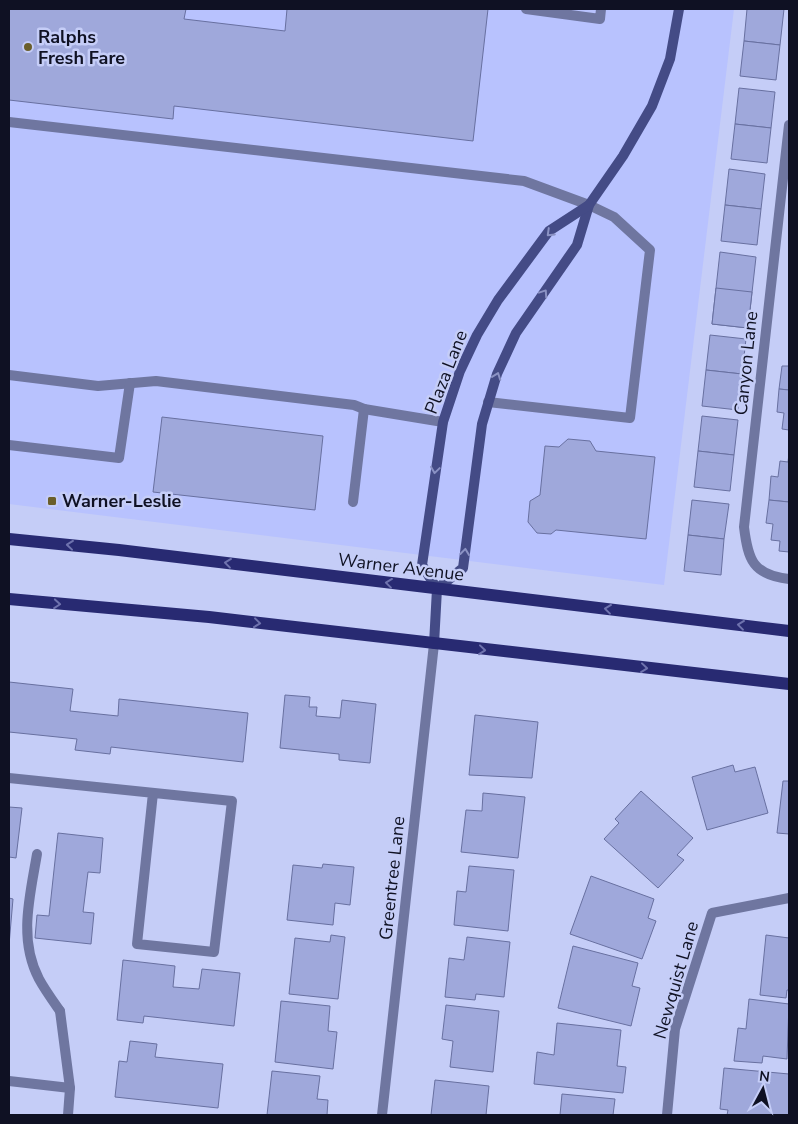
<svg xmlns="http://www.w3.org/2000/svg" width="798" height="1124" viewBox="0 0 798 1124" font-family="'Nunito Sans',sans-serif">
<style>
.built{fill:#b8c2fe}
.building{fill:#9fa8db;stroke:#6870a0}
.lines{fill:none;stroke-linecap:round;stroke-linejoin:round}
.lane{stroke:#6f76a0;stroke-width:10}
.street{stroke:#6f76a0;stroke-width:10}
.secondary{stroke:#444b86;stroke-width:10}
.primary{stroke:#282a72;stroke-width:12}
.oneway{stroke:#8b92c4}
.oneway2{stroke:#6f73ae}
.poi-dot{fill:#6a5e2b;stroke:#c5cdf7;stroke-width:2}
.labels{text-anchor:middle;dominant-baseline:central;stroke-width:5;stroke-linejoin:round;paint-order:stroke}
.poi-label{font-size:18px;font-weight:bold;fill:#0f1123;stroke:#c5cdf7;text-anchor:start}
.street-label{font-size:18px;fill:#0f1123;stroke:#c5cdf7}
</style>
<rect width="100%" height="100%" fill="#c5cdf7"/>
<path class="built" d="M 9,9 L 734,9 L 664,585 L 9,504 Z"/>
<g class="building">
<path d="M 9,9 L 186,9 L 184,19 L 285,31 L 287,9 L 488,9 L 473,141 L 174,106 L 173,119 L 9,100 Z"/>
<path d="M 747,9 L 784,9 L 780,45 L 744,41 Z"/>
<path d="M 744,41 L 780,45 L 776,80 L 740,76 Z"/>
<path d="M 739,88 L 775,92 L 771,128 L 735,124 Z"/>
<path d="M 735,124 L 771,128 L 767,163 L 731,159 Z"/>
<path d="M 729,169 L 765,174 L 761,209 L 725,205 Z"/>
<path d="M 725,205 L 761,209 L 757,245 L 721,241 Z"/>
<path d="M 720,252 L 756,257 L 748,328 L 712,324 Z"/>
<path d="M 716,288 L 752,292 L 748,328 L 712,324 Z"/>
<path d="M 710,335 L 746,339 L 742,374 L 706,370 Z"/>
<path d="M 789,362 L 789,390 L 779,389 L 782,366 L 789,366 Z"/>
<path d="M 706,370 L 742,374 L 738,410 L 702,406 Z"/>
<path d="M 779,389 L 789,390 L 789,430 L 782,429 L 784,413 L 777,412 Z"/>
<path d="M 702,416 L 738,420 L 734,455 L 698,451 Z"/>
<path d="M 162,417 L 323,436 L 315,510 L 153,492 Z"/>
<path d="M 568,439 L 590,441 L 596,451 L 655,457 L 646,539 L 556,530 L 551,534 L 537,533 L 528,522 L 530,501 L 540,495 L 545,446 L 559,447 Z"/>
<path d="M 698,451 L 734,455 L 730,491 L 694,487 Z"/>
<path d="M 789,454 L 789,502 L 769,500 L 771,476 L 778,477 L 780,461 L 788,462 Z"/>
<path d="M 692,500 L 729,504 L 724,539 L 688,535 Z"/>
<path d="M 769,500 L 789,502 L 789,552 L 779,551 L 780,541 L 771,540 L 773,524 L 766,523 Z"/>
<path d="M 688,535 L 724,539 L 721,575 L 684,571 Z"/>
<path d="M 9,682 L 73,689 L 70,711 L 118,716 L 119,699 L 248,713 L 243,762 L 111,747 L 110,754 L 75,750 L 77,739 L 9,732 Z"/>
<path d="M 285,695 L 310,697 L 309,707 L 317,707 L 316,716 L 340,718 L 342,700 L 376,704 L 370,763 L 339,760 L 339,754 L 280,748 Z"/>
<path d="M 475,715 L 538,722 L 532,778 L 469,775 Z"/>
<path d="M 733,765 L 735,772 L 755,767 L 768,813 L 707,830 L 692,777 Z"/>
<path d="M 783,781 L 789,781 L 789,834 L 777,833 Z"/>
<path d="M 641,791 L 693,838 L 677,855 L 684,860 L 658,888 L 604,839 L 619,823 L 615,819 Z"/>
<path d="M 483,793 L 525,797 L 518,858 L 461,852 L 466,810 L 482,811 Z"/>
<path d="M 9,807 L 22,808 L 16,858 L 9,857 Z"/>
<path d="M 58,833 L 103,838 L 100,873 L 88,872 L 83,912 L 94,913 L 91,944 L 35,938 L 37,915 L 49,916 Z"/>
<path d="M 323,864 L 354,867 L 350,905 L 335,903 L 333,925 L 287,920 L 293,865 L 322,868 Z"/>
<path d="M 469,866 L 514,870 L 508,931 L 454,925 L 457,891 L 466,892 Z"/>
<path d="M 591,876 L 654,899 L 648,918 L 656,921 L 642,959 L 570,934 Z"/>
<path d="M 9,898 L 13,899 L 9,945 Z"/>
<path d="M 331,935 L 345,937 L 338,999 L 289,994 L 295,938 L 330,942 Z"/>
<path d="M 766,935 L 789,938 L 789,990 L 787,990 L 786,998 L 760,995 Z"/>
<path d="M 467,937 L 510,942 L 504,997 L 476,994 L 475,1000 L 445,997 L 449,958 L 464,960 Z"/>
<path d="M 573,946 L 638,963 L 632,986 L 640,988 L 631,1026 L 558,1008 Z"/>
<path d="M 123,960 L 175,966 L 173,987 L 199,989 L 202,969 L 240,973 L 234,1026 L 144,1016 L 143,1023 L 117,1020 Z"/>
<path d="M 749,999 L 789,1004 L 787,1059 L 763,1056 L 762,1063 L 734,1061 L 738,1028 L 746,1029 Z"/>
<path d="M 281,1001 L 330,1006 L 328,1031 L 337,1032 L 333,1069 L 275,1062 Z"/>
<path d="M 446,1005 L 499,1011 L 493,1072 L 450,1067 L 453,1041 L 442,1039 Z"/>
<path d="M 557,1023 L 621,1030 L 617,1066 L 626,1067 L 623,1093 L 534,1084 L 537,1052 L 554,1055 Z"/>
<path d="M 130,1041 L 157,1044 L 155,1057 L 223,1064 L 218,1108 L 115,1097 L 119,1061 L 127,1062 Z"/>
<path d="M 724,1068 L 789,1074 L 789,1115 L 727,1115 L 728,1110 L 720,1109 Z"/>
<path d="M 272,1071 L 320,1076 L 317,1099 L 328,1100 L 327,1115 L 267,1115 Z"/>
<path d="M 435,1080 L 489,1086 L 486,1115 L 431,1115 Z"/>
<path d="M 562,1094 L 615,1099 L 613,1115 L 560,1115 Z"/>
</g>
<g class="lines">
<g class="lane">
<path d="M 526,9 L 600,19 L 601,9"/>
<path d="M 9,122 L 524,181 L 589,205 L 614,217 L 650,250 L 630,418 L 488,402"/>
<path d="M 9,375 L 98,386 L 156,381 L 354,405 L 364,409 L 443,422"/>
<path d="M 9,445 L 119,458 L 130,383"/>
<path d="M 353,502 L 364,409"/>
<path d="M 9,778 L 232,801 L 214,952 L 137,944 L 153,793"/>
<path d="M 37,854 C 30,896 18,939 39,979 C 45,990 53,1001 60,1011"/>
</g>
<g class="street">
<path d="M 789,125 L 744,527 C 748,560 753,575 789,579"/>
<path d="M 60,1011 L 70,1088 L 68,1115"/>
<path d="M 9,1081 L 70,1088"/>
<path d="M 382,1115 L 434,644"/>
<path d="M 667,1115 L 675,1029 L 712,913 L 789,898"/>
</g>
<g class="secondary">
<path d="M 437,589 L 463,568 L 482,424 L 497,374 L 516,333 L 577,245 L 589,205 L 623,156 L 652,106 L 670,59 L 679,9"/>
<path d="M 434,644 L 437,589 L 422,565 L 443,422 L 460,371 L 477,335 L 498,300 L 549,231 L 589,205"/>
</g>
<g class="primary">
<path d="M 9,539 L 119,550 L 789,631"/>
<path d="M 9,599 L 209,617 L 789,684"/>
</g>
</g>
<defs><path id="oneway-chevron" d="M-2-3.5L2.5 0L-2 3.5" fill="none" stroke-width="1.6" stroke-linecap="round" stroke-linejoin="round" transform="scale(1.25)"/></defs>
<g class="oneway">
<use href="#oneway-chevron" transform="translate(550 233) rotate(136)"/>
<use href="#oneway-chevron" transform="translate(544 293) rotate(-56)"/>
<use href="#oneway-chevron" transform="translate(497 376) rotate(-70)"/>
<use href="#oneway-chevron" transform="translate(435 470) rotate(98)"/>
<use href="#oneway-chevron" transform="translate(465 552) rotate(-83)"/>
</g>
<g class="oneway2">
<use href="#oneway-chevron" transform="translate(70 545) rotate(-174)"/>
<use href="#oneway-chevron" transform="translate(228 563) rotate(-173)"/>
<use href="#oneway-chevron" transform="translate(389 583) rotate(-173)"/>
<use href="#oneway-chevron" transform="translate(57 604) rotate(5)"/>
<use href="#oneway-chevron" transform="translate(608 609) rotate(-173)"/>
<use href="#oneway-chevron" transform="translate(257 623) rotate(7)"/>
<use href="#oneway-chevron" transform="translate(741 625) rotate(-173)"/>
<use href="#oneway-chevron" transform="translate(482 650) rotate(6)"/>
<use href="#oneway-chevron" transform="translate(644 668) rotate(6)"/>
</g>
<g class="poi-dot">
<circle cx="28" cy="47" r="5"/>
<rect x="47" y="496" width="10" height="10" rx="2.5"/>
</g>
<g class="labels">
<g class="poi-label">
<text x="38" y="37">Ralphs<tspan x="38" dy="21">Fresh Fare</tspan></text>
<text x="62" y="501">Warner-Leslie</text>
</g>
<g class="street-label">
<text transform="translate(746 363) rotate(-84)">Canyon Lane</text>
<text transform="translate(446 372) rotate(-69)">Plaza Lane</text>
<text transform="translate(401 567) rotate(7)">Warner Avenue</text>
<text transform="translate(392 878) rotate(-84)">Greentree Lane</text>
<text transform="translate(676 980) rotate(-74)">Newquist Lane</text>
</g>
</g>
<rect width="798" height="1124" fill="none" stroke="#0f1123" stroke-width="20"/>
<g transform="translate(763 1089) rotate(7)" stroke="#c5cdf7" stroke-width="4" paint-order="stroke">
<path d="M0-4L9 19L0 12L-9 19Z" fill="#0f1123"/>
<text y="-8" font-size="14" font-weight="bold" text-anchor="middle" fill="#0f1123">N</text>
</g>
</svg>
